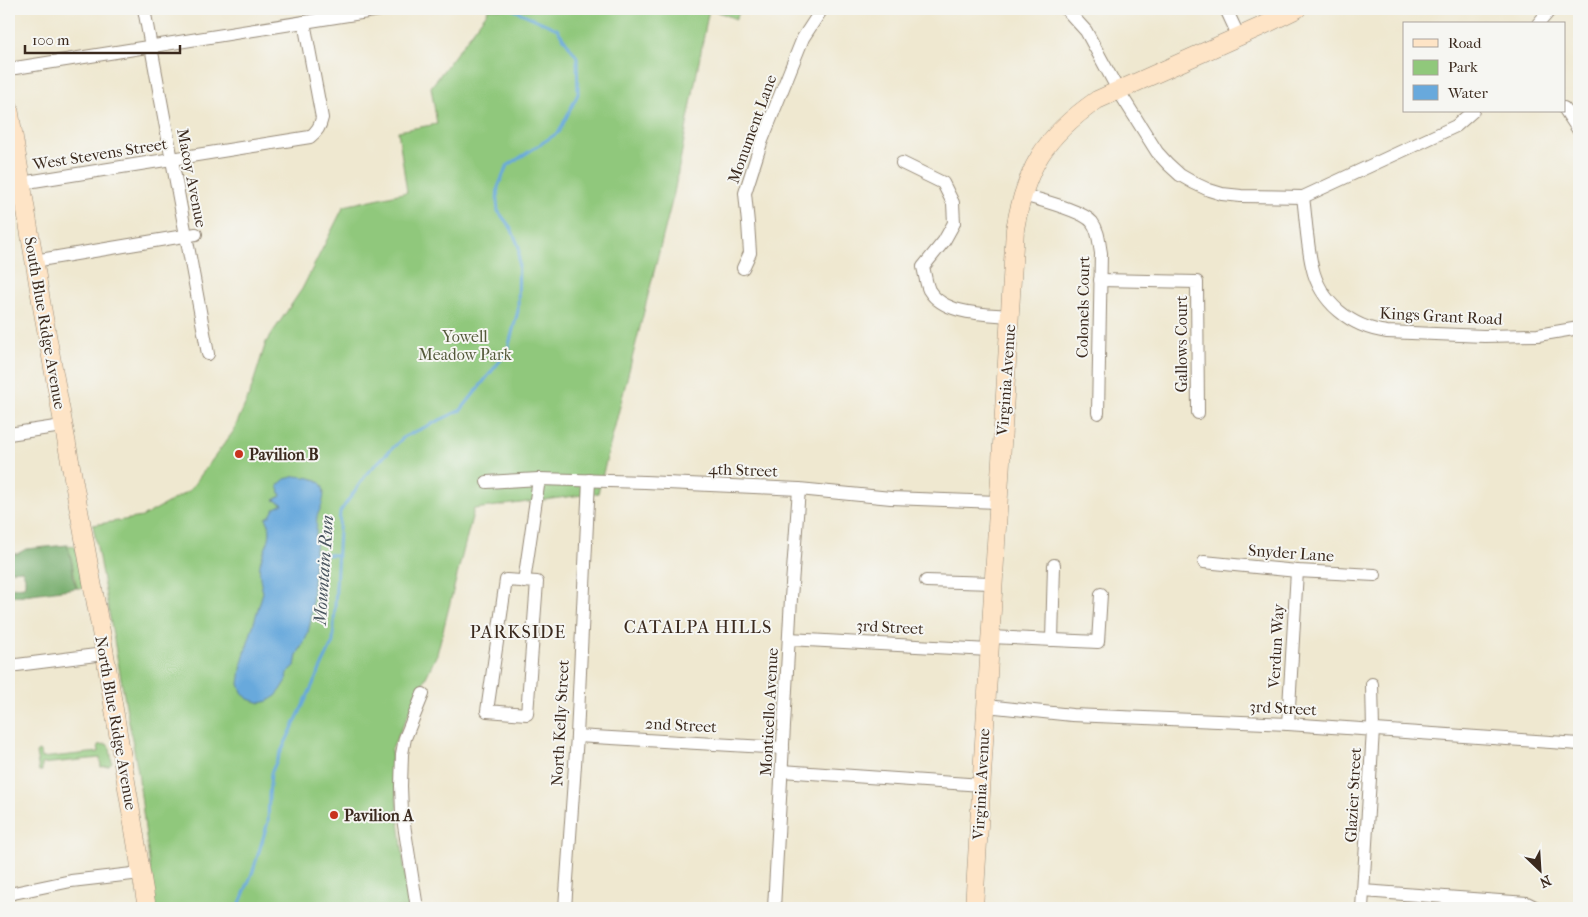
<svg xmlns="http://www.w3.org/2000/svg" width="1588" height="917" viewBox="0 0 1588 917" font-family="'IM FELL French Canon',serif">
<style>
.green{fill:#90c87b;stroke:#66794c}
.forest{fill:#74ac6b;stroke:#586b44}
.water{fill:#68a9dc;stroke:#526a7d}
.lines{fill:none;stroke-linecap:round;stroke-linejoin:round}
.stream{stroke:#68a9dc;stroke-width:3}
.street-casing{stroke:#958977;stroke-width:14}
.secondary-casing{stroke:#958977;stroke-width:19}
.street{stroke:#fff;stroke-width:12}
.secondary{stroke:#fee4c6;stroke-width:18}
.poi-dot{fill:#c8321e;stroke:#f6f6f2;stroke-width:2}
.labels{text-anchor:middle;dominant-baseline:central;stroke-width:4;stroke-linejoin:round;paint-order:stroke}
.street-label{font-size:16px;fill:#3b2a1e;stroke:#f6f6f2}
.park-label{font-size:16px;fill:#54593a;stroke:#f6f6f2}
.poi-label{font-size:16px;font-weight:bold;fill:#3b2a1e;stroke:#f6f6f2;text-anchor:start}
.water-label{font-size:18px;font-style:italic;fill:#4b5660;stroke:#f6f6f2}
.neighbourhood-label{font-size:18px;letter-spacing:1px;fill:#3b2a1e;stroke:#f6f6f2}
</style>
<rect width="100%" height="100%" fill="#f6f6f2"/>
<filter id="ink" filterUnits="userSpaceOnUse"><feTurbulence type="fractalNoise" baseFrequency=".02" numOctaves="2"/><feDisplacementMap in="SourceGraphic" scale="10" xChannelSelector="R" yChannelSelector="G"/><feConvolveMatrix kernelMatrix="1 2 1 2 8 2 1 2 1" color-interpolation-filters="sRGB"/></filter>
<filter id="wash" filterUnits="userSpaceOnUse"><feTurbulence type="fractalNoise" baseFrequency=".0096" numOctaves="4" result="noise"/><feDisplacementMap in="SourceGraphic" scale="20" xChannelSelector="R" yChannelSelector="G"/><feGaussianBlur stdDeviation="1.12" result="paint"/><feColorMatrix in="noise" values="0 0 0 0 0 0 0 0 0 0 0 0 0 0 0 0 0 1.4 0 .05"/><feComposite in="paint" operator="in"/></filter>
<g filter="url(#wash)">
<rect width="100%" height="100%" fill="#efe8d0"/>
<g class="green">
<path d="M 487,9 L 709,9 L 674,193 L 598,493 L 474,509 L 437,654 L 391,751 L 409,908 L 155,908 L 138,772 L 93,525 L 142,517 L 189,491 L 233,432 L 250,393 L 266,342 L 302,289 L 344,206 L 407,192 L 398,131 L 437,124 L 431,87 L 488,11 Z"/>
<path d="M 711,9 L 741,9 L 736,19 Z"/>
<path d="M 67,545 L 74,546 L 76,548 L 83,588 L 77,588 C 73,574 73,559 67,545 Z"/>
<path d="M 107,744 L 110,748 L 112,763 L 109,766 L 101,767 L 100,758 L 42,764 L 42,771 L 39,771 L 36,753 L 38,751 L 40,752 L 41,758 L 99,752 L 98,745 Z"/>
</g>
<path class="forest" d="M 67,545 L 70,554 L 73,571 L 73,578 L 77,588 L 9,597 L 9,588 L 24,586 L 25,584 L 25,577 L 22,570 L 9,571 L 9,553 L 17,554 L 26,549 Z"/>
<path class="water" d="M 296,476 C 302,477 310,477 316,480 C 330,487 322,506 317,516 L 311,620 L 307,636 L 297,655 L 295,666 L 287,673 L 286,682 L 281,690 L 276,696 L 268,701 L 261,703 L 248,699 L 242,692 L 239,684 L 242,663 L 263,592 C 260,582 258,570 261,560 C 266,544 275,535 266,518 L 270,516 L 274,509 L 283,504 L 274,500 L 281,496 L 278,485 L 285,479 Z"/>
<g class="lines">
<g class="stream">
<path d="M 314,554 L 337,555"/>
<path d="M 238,908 L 253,871 L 268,822 L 269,796 L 271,773 L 333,642 L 340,512 L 368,472 L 404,437 L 461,410 L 507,352 L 518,311 L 519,247 L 511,228 L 498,211 L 497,201 L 498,187 L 507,166 L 559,132 L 578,94 L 577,57 L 557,29 L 512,9"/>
</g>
</g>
</g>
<g filter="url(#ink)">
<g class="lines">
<defs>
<g id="street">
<path d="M 144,9 L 208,354"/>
<path d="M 1066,9 L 1086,31 L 1118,90 L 1157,152 L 1168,164 L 1180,175 L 1194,183 L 1209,190 L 1222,194 L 1241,196 L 1303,197 L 1456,126 L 1473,111"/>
<path d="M 1226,9 L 1239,37"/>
<path d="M 1538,24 L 1549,11 L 1553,9"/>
<path d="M 9,69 L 386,9"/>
<path d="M 1564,108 L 1579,131"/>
<path d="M 902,163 L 943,183 L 953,203 L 954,223 L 944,241 L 923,267 C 925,274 926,284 929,290 C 944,315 985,314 1010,316"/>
<path d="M 21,183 L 310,137 C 317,131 320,127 322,118 L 304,22"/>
<path d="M 1023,195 C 1039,200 1082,210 1092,222 C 1099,231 1099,243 1101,253 L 1098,413"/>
<path d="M 1303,197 C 1306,219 1307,245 1312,266 C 1320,303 1351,327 1387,332 L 1484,336 L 1538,335 L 1579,328"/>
<path d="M 34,261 L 196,234"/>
<path d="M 743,268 L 750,253 L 748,223 L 745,193 L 761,143 L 803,38 L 822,9"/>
<path d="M 1100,280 L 1197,282 L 1198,413"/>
<path d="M 9,434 L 62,426"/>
<path d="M 487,482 L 539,479 L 645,482 L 799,489 L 891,498 L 998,502"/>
<path d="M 1204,562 L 1297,571 L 1375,575"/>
<path d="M 506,580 L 537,582 L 527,714 L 487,711 Z"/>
<path d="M 926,581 L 993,583"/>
<path d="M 524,582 L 539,479"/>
<path d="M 990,637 L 1098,642 L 1101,594"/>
<path d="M 789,639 L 989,650"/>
<path d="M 1052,640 L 1054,565"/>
<path d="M 9,666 L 104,654"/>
<path d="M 986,706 L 1072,715 L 1288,724 L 1579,744"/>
<path d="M 1288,724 L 1297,571"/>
<path d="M 577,736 L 783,748"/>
<path d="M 782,771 L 982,785"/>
<path d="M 1363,891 L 1527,903 L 1537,908"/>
<path d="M 9,894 L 71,881 L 141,873"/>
<path d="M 417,908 L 402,812 L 401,786 L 402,754 L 405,738 L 423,694"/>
<path d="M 565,908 L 577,736 L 589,480"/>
<path d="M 774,908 L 791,598 L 799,489"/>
<path d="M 1362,908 L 1373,730 L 1372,684"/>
</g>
<g id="secondary">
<path d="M 9,108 L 42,307 L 102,637 L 147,908"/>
<path d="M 974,908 L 1015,229 C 1026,167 1045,136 1097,100 L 1260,27 L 1297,9"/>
</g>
</defs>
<use href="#street" class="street-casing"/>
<use href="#secondary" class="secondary-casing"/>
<use href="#street" class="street"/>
<use href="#secondary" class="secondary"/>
</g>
</g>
<g class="poi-dot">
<circle cx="239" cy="454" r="5"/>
<circle cx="334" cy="815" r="5"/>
</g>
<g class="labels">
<g class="street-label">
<text transform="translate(752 129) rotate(-70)">Monument Lane</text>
<text transform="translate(100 154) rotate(-9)">West Stevens Street</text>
<text transform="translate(192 178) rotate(79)">Macoy Avenue</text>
<text transform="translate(1083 307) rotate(-89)">Colonels Court</text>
<text transform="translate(1441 316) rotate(3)">Kings Grant Road</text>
<text transform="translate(45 323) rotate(80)">South Blue Ridge Avenue</text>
<text transform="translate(1181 344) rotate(-90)">Gallows Court</text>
<text transform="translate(1006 380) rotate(-86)">Virginia Avenue</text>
<text transform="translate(743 470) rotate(2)">4th Street</text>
<text transform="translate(1291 553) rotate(4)">Snyder Lane</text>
<text transform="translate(890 627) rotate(3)">3rd Street</text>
<text transform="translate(1276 646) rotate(-87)">Verdun Way</text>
<text transform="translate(1283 708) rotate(3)">3rd Street</text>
<text transform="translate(769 712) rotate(-87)">Monticello Avenue</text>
<text transform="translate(116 723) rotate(80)">North Blue Ridge Avenue</text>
<text transform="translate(560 723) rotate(-87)">North Kelly Street</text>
<text transform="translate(681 725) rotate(3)">2nd Street</text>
<text transform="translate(981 784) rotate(-87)">Virginia Avenue</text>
<text transform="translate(1353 795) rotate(-87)">Glazier Street</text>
</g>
<g class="park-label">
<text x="465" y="336">Yowell<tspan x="465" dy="18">Meadow Park</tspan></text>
</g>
<g class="poi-label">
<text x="249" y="454">Pavilion B</text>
<text x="344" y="815">Pavilion A</text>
</g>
<g class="water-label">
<text transform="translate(324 570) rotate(-86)">Mountain Run</text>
</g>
<g class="neighbourhood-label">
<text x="698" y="627">CATALPA HILLS</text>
<text x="518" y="632">PARKSIDE</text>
</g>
</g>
<rect width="1588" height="917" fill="none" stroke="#f6f6f2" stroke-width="30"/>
<rect x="1403" y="22" width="162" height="90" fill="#f6f6f2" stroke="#aba49d"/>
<rect x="1413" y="39" width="25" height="8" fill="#fee4c6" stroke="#aba49d"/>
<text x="1448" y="48" font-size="15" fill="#3b2a1e">Road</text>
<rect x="1413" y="60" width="25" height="15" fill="#90c87b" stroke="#aba49d"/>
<text x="1448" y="72" font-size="15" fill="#3b2a1e">Park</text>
<rect x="1413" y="85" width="25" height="15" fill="#68a9dc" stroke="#aba49d"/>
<text x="1448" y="98" font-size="15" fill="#3b2a1e">Water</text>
<g transform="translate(1540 870) rotate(155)" stroke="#f6f6f2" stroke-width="4" paint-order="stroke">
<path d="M0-4L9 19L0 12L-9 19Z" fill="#3b2a1e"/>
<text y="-8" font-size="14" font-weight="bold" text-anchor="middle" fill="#3b2a1e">N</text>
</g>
<path d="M25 45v8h155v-8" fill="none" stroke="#3b2a1e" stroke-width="2.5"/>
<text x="32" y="45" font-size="15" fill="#3b2a1e" stroke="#f6f6f2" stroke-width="4" paint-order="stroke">100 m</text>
</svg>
